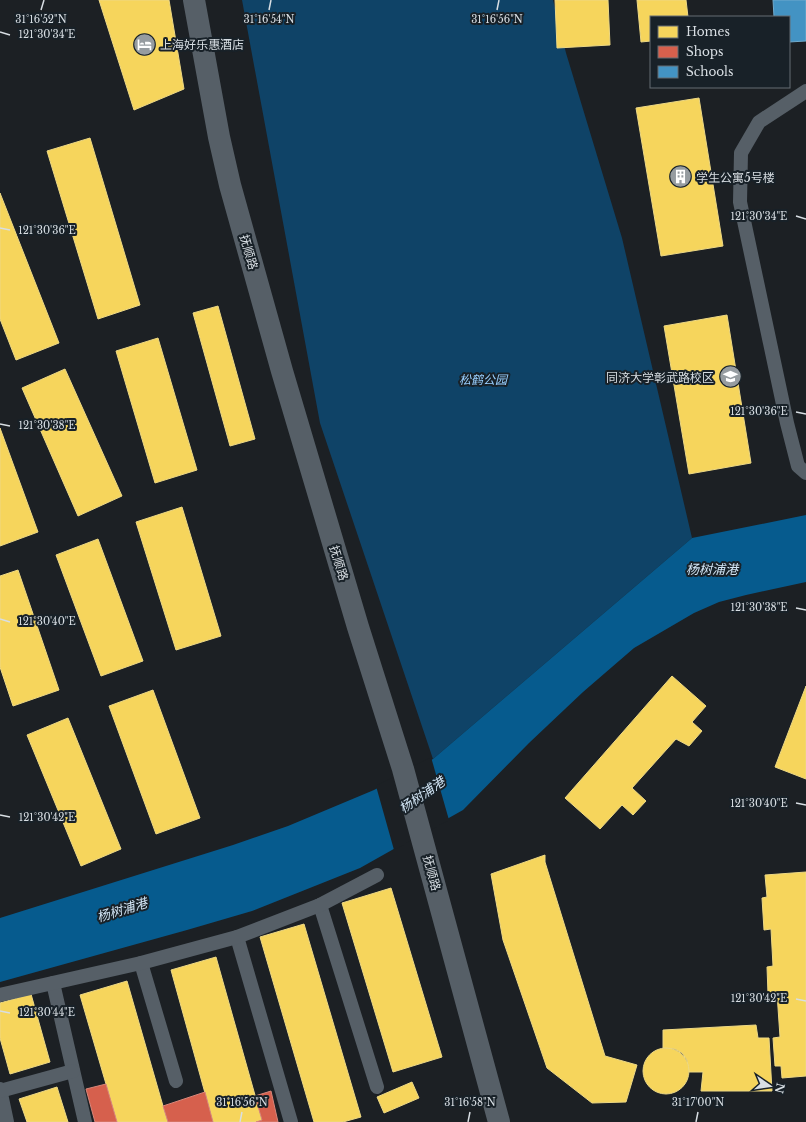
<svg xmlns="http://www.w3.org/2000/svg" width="806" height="1122" viewBox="0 0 806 1122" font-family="'Libre Baskerville','Noto Sans SC',serif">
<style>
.green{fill:#0f4367}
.water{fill:#065b8e}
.pier{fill:#1c2024}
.homes{fill:#f6d55c;stroke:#edd884}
.shops{fill:#d6604d;stroke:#d7867a}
.schools{fill:#4393c3;stroke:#70aacd}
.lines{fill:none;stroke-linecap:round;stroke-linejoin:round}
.service{stroke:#565f67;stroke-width:14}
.tertiary{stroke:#565f67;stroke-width:22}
.ticks{fill:none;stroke:#d8dee3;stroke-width:1.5}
.labels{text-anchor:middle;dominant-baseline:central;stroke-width:4;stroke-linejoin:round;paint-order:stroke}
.poi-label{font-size:12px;fill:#d8dee3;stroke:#182128;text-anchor:start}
.street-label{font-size:12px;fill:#d8dee3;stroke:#182128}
.park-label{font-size:12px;font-style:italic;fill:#98cfff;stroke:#182128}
.water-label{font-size:13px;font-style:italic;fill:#d2e5f5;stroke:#182128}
.ticks-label{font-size:10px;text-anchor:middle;fill:#d8dee3;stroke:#182128;stroke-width:4;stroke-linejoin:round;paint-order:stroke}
</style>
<rect width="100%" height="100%" fill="#1c2024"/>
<path class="green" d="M 242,0 L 553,0 L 566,53 L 622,238 L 692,538 L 433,759 L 320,423 Z"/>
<path class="water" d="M 806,515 L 806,582 L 746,595 L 719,602 L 694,613 L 634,648 L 583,692 L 529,743 L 463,810 L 360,868 L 252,911 L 187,930 L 0,982 L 0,918 L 233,845 L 288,826 L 374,790 L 433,759 L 692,538 Z"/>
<path class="pier" d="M 431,757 L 449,820 L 394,850 L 376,786 Z"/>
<g class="homes">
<path d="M 99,0 L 169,0 L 184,89 L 134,110 Z"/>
<path d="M 555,0 L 608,0 L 610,45 L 557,48 Z"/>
<path d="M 637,0 L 686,0 L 688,17 L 651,17 L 651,41 L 641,42 Z"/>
<path d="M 699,98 L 723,246 L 661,256 L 636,108 Z"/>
<path d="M 90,138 L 140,305 L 98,319 L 47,151 Z"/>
<path d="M 0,193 L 59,343 L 16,360 L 0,319 Z"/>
<path d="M 218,306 L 255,439 L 230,446 L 193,313 Z"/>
<path d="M 727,315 L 751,463 L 689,474 L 664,326 Z"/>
<path d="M 158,338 L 197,470 L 155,483 L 116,351 Z"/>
<path d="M 65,369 L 122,496 L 78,516 L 22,388 Z"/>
<path d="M 0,428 L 38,532 L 0,546 Z"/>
<path d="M 182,507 L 221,636 L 176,650 L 136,522 Z"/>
<path d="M 98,539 L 143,661 L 101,676 L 56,555 Z"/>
<path d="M 18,570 L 59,690 L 13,706 L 0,667 L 0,576 Z"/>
<path d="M 672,676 L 706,706 L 692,722 L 702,731 L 689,746 L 676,739 L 632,788 L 646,801 L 633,815 L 622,805 L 600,829 L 565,798 Z"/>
<path d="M 806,686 L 806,779 L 775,767 Z"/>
<path d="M 153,690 L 200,818 L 156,834 L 109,706 Z"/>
<path d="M 68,718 L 121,849 L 81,866 L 27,735 Z"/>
<path d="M 545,855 L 545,862 L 605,1056 L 637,1065 L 626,1102 L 592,1103 L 547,1068 L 503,940 L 491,874 Z"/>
<path d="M 806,872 L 806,1076 L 782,1078 L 781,1066 L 775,1066 L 773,1038 L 780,1037 L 777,993 L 768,994 L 767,967 L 773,966 L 771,929 L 764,930 L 762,898 L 767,897 L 765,875 Z"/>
<path d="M 391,888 L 442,1057 L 393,1072 L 342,903 Z"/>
<path d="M 304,924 L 361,1117 L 343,1122 L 314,1122 L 260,937 Z"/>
<path d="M 216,957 L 262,1120 L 256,1122 L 213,1122 L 171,970 Z"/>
<path d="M 127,981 L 163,1106 L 168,1122 L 117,1122 L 106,1084 L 80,995 Z"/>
<path d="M 31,994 L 50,1062 L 10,1074 L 0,1038 L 0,1003 Z"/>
<path d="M 756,1025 L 758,1038 L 769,1038 L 772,1091 L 701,1091 L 703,1072 L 689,1072 L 687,1060 L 682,1053 L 675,1049 L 663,1048 L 663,1030 Z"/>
<circle cx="666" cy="1071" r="23"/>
<path d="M 412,1082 L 419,1098 L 384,1113 L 377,1097 Z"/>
<path d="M 57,1087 L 68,1122 L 27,1122 L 19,1099 Z"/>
</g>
<g class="shops">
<path d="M 106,1084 L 117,1122 L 95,1122 L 86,1089 Z"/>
<path d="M 271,1091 L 278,1122 L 256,1122 L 262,1120 L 255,1096 Z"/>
<path d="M 205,1092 L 213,1122 L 168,1122 L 163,1106 Z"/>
</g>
<path class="schools" d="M 773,0 L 806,0 L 806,41 L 789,42 L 789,17 L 774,17 Z"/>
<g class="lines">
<g class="service">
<path d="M 806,91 L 759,122 L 741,153 L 740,202 L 787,423 L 798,466 L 806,473"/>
<path d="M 320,905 L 377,1087"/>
<path d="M 237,937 L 291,1122"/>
<path d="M 141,963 L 176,1081"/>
<path d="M 53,983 L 85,1122"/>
<path d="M 0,995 L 141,963 L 237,937 L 320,905 L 377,875"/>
<path d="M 0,1089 L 7,1122"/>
<path d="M 0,1091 L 73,1071"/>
</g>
<path class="tertiary" d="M 194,0 L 219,137 L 230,185 L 282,371 L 358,627 L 403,769 L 499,1122"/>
</g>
<path class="ticks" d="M 41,10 L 44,0M 269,10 L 271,0M 497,10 L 499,0M 0,32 L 10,35M 796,216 L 806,219M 0,228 L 10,230M 796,412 L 806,414M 0,424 L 10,426M 796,608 L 806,610M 0,619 L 10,622M 796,803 L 806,805M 0,815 L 10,817M 796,999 L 806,1001M 0,1011 L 10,1013M 240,1122 L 242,1112M 468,1122 L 470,1112M 696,1122 L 698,1112"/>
<defs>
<symbol id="hotel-disc" viewBox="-11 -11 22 22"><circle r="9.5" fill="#969ca0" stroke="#182128"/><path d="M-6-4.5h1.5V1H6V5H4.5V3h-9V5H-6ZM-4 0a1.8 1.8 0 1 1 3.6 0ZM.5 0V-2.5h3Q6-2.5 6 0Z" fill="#fff"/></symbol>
<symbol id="building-disc" viewBox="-11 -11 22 22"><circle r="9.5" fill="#969ca0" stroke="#182128"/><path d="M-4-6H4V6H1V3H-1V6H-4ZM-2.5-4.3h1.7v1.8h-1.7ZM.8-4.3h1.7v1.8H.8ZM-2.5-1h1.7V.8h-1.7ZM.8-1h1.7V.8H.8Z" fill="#fff"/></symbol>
<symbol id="university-disc" viewBox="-11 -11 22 22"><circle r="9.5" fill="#969ca0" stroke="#182128"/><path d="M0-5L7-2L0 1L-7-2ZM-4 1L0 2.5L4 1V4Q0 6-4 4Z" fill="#fff"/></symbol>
</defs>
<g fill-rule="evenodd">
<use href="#hotel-disc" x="132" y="32" width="25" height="25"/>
<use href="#building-disc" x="668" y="164" width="25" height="25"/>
<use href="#university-disc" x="718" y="364" width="25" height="25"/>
</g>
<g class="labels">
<g class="poi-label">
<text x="160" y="44">上海好乐惠酒店</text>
<text x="696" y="177">学生公寓5号楼</text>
<text x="714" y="377" text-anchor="end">同济大学彰武路校区</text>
</g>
<g class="street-label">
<text transform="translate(249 252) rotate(74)">抚顺路</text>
<text transform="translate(339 563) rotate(73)">抚顺路</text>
<text transform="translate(432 873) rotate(75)">抚顺路</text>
</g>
<g class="park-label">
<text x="483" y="379">松鹤公园</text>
</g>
<g class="water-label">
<text x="712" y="569">杨树浦港</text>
<text transform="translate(422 795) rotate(-35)">杨树浦港</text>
<text transform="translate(122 910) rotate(-17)">杨树浦港</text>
</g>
</g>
<g class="ticks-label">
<text x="41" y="23">31°16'52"N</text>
<text x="269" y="23">31°16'54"N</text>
<text x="497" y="23">31°16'56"N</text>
<text x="47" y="38">121°30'34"E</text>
<text x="759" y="220">121°30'34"E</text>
<text x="47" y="234">121°30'36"E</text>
<text x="759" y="415">121°30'36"E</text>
<text x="47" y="429">121°30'38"E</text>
<text x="759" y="611">121°30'38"E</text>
<text x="47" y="625">121°30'40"E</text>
<text x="759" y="807">121°30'40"E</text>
<text x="47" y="821">121°30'42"E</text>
<text x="759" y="1002">121°30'42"E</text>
<text x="47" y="1016">121°30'44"E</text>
<text x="242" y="1106">31°16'56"N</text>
<text x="470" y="1106">31°16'58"N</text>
<text x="698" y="1106">31°17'00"N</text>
</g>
<rect x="650" y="16" width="140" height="72" fill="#182128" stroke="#656d73"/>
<rect x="658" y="26" width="20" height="12" fill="#f6d55c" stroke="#656d73"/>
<text x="686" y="36" font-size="12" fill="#d8dee3">Homes</text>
<rect x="658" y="46" width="20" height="12" fill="#d6604d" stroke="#656d73"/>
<text x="686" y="56" font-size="12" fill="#d8dee3">Shops</text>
<rect x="658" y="66" width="20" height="12" fill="#4393c3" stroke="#656d73"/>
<text x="686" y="76" font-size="12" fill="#d8dee3">Schools</text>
<g transform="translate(770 1086) rotate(103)" stroke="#182128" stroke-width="3" paint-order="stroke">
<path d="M0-3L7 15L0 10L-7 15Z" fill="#d8dee3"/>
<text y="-6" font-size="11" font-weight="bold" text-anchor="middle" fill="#d8dee3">N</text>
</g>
</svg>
